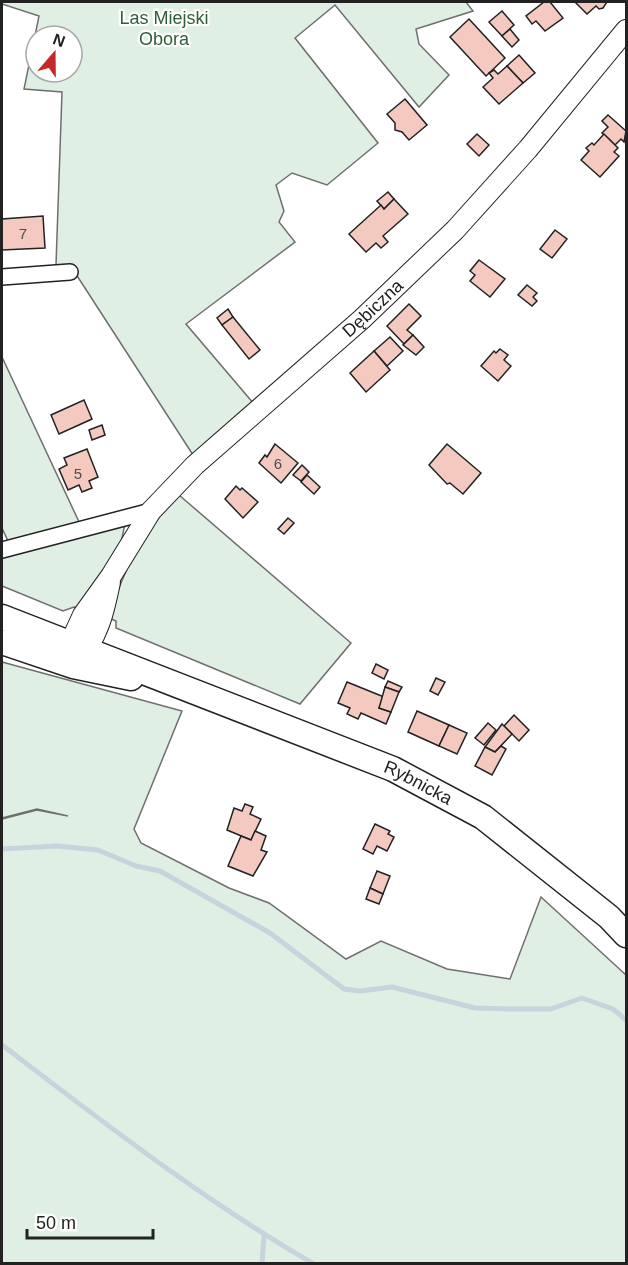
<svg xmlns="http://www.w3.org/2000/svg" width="628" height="1265" viewBox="0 0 628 1265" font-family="Helvetica,sans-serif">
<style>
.green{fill:#e0efe3;stroke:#6f6f6f;stroke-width:1.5;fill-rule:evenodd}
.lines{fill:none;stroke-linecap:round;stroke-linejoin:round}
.stream{stroke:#c7d3dd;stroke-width:5}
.building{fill:#f3c9c0;stroke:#222;stroke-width:1.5}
.minor-casing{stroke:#222;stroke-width:18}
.tertiary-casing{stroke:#222;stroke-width:22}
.primary-casing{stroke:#222;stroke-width:27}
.minor{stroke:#fff;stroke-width:15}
.tertiary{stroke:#fff;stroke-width:20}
.primary{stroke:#fff;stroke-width:24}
.labels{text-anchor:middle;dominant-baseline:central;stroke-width:4.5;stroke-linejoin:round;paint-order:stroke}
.number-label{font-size:15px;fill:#564c4a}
.park-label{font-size:18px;fill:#2f5e38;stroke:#fff}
.street-label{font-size:18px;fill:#222;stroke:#fff}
</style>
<rect width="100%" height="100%" fill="#fff"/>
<g class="green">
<path d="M 2,2 L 466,2 L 473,11 L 416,29 L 419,44 L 449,75 L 419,107 L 335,5 L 295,38 L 378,143 L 327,185 L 292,173 L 276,185 L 284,211 L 279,222 L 295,242 L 186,324 L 254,404 L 195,458 L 72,268 L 56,265 L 62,92 L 24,89 L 39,16 L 2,4 ZM 36,36 L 72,36 L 72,72 L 36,72 Z"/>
<path d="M 2,357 L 80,524 L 9,543 L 2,528 Z"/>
<path d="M 179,495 L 351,643 L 300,704 L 116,628 L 116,621 L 109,618 C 124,567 142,533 179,495 Z"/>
<path d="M 125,524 L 120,547 L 80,608 L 74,607 L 63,611 L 2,586 L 2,557 Z"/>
<path d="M 2,662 L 182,711 L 134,829 L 141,843 L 229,888 L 269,903 L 346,959 L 381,941 L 447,969 L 510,979 L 541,897 L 626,975 L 626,1263 L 2,1263 L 2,819 L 37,810 L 68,816 L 37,809 L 2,818 Z"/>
</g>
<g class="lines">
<g class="stream">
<path d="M 2,849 L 57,846 L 98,850 L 136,866 L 160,871 L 270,933 L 344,989 L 360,991 L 392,987 L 475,1008 L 511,1009 L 551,1009 L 582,998 L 613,1009 L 626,1020"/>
<path d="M 2,1045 C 103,1122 203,1200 314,1264"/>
<path d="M 262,1264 L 264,1235"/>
</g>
</g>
<g class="building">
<path d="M 544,2 L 550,2 L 563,18 L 545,31 L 536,21 L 532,24 L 526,16 Z"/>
<path d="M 575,2 L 607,2 L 603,8 L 599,9 L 596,6 L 587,14 Z"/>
<path d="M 502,11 L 514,25 L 502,36 L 489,22 Z"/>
<path d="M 469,19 L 505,58 L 486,76 L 450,37 Z"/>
<path d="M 510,29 L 519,40 L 512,47 L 502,36 Z"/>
<path d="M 519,55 L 535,73 L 523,83 L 507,66 Z"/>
<path d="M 507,66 L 523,83 L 499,104 L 483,87 L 493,78 L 489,73 L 494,70 L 498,74 Z"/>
<path d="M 405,99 L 427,125 L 409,140 L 402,132 L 395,130 L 395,123 L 387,114 Z"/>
<path d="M 608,115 L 626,131 L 624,142 L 621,139 L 615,145 L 602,133 L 608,127 L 602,121 Z"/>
<path d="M 477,134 L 489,145 L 479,156 L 467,144 Z"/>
<path d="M 604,134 L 618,148 L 614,152 L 619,156 L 600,177 L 581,160 L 589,151 L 586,148 L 592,143 L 594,145 Z"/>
<path d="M 388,192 L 394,199 L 384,209 L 377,201 Z"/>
<path d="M 394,199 L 408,214 L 383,236 L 388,242 L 381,248 L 376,243 L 366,252 L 349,234 L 381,205 L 384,209 Z"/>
<path d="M 43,216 L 45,248 L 2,250 L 2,219 Z"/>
<path d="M 555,230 L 567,239 L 552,258 L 540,249 Z"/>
<path d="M 479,260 L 505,279 L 490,297 L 470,281 L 475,275 L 470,271 Z"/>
<path d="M 527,285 L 537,293 L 533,297 L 537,301 L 532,306 L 518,295 Z"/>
<path d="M 409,304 L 421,316 L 407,330 L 413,335 L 404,344 L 387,326 Z"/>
<path d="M 228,309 L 233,317 L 222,325 L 217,318 Z"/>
<path d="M 233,317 L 260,350 L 249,359 L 222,325 Z"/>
<path d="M 413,335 L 424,347 L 416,355 L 403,345 Z"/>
<path d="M 390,337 L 403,351 L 387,366 L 374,351 Z"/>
<path d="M 500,349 L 508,355 L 504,360 L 511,366 L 498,381 L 481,366 L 494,351 L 496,353 Z"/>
<path d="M 374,351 L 390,370 L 366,392 L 350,373 Z"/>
<path d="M 84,400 L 92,419 L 59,434 L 51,415 Z"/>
<path d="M 102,425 L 105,435 L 92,440 L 89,430 Z"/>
<path d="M 275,444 L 298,463 L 281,483 L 259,463 L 265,455 L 267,457 Z"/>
<path d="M 447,444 L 481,473 L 463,494 L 450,483 L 447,484 L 429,465 Z"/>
<path d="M 87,449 L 98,477 L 89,481 L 92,488 L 82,492 L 79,485 L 68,490 L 59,469 L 67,465 L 64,458 Z"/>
<path d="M 302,465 L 309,472 L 301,481 L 293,475 Z"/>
<path d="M 307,475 L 320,487 L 314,494 L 301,482 Z"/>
<path d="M 236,486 L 240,490 L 242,488 L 258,502 L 243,518 L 225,499 Z"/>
<path d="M 288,518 L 294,523 L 284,534 L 278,529 Z"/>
<path d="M 376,664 L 388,670 L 384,679 L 372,673 Z"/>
<path d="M 436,678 L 445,682 L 438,695 L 430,691 Z"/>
<path d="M 388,681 L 402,687 L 399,692 L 385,687 Z"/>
<path d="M 347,682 L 384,697 L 379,708 L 391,712 L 386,724 L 361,713 L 358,719 L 347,714 L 350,708 L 338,703 Z"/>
<path d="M 385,687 L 399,692 L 391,712 L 379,708 Z"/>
<path d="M 417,711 L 449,725 L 439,746 L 408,732 Z"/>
<path d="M 514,715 L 529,730 L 519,741 L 504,726 Z"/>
<path d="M 488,723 L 496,730 L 484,745 L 475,738 Z"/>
<path d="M 502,724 L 512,734 L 495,752 L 485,747 Z"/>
<path d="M 449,725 L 467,733 L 457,754 L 439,746 Z"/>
<path d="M 501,746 L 506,749 L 492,775 L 475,766 L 485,747 L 495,752 Z"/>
<path d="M 245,804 L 253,807 L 250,814 L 261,819 L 251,840 L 227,830 L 234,808 L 242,811 Z"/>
<path d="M 375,824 L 390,831 L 388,834 L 394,837 L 387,851 L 377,846 L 373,854 L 363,849 Z"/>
<path d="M 255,831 L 266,836 L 261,850 L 267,852 L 253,876 L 228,866 L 241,836 L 251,840 Z"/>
<path d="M 377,871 L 390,876 L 383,894 L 370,888 Z"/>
<path d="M 370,888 L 383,894 L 379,904 L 366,899 Z"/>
</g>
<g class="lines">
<defs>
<g id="minor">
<path d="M 2,277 L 70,272"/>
<path d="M 2,550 L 151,511"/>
</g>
<g id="tertiary">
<path id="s1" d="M 73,658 L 73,637 L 83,615 L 111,576 L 151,511 L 195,465 L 362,319 L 455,230 L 528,149 L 626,30"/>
<path d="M 77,661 C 98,638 104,612 110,582"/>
</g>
<g id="primary">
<path id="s2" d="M 2,617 L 393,769 L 483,817 L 609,917 L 626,935"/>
<path d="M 2,642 L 73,666 L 131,678"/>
</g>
</defs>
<use href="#minor" class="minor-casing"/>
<use href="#tertiary" class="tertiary-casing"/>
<use href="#primary" class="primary-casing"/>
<use href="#minor" class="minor"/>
<use href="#tertiary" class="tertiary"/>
<use href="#primary" class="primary"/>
</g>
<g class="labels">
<g class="number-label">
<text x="23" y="233">7</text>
<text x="278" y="463">6</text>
<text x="78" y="473">5</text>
</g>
<g class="park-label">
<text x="164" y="18">Las Miejski<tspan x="164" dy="21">Obora</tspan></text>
</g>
<g class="street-label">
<text stroke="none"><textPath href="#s1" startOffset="470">Dębiczna</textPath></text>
<text stroke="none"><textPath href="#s2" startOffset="448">Rybnicka</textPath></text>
</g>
</g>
<rect width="628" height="1265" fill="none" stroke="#222222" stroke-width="6"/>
<g transform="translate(54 54) rotate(20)"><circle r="28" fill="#ffffff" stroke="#a7a7a7" stroke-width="1.5"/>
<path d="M0-4.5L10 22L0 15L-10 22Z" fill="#c62828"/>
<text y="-9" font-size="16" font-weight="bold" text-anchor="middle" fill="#222222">N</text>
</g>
<path d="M27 1229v9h126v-9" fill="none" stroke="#222222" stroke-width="3"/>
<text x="36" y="1229" font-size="18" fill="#222222" stroke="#ffffff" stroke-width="4.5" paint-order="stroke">50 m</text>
</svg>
